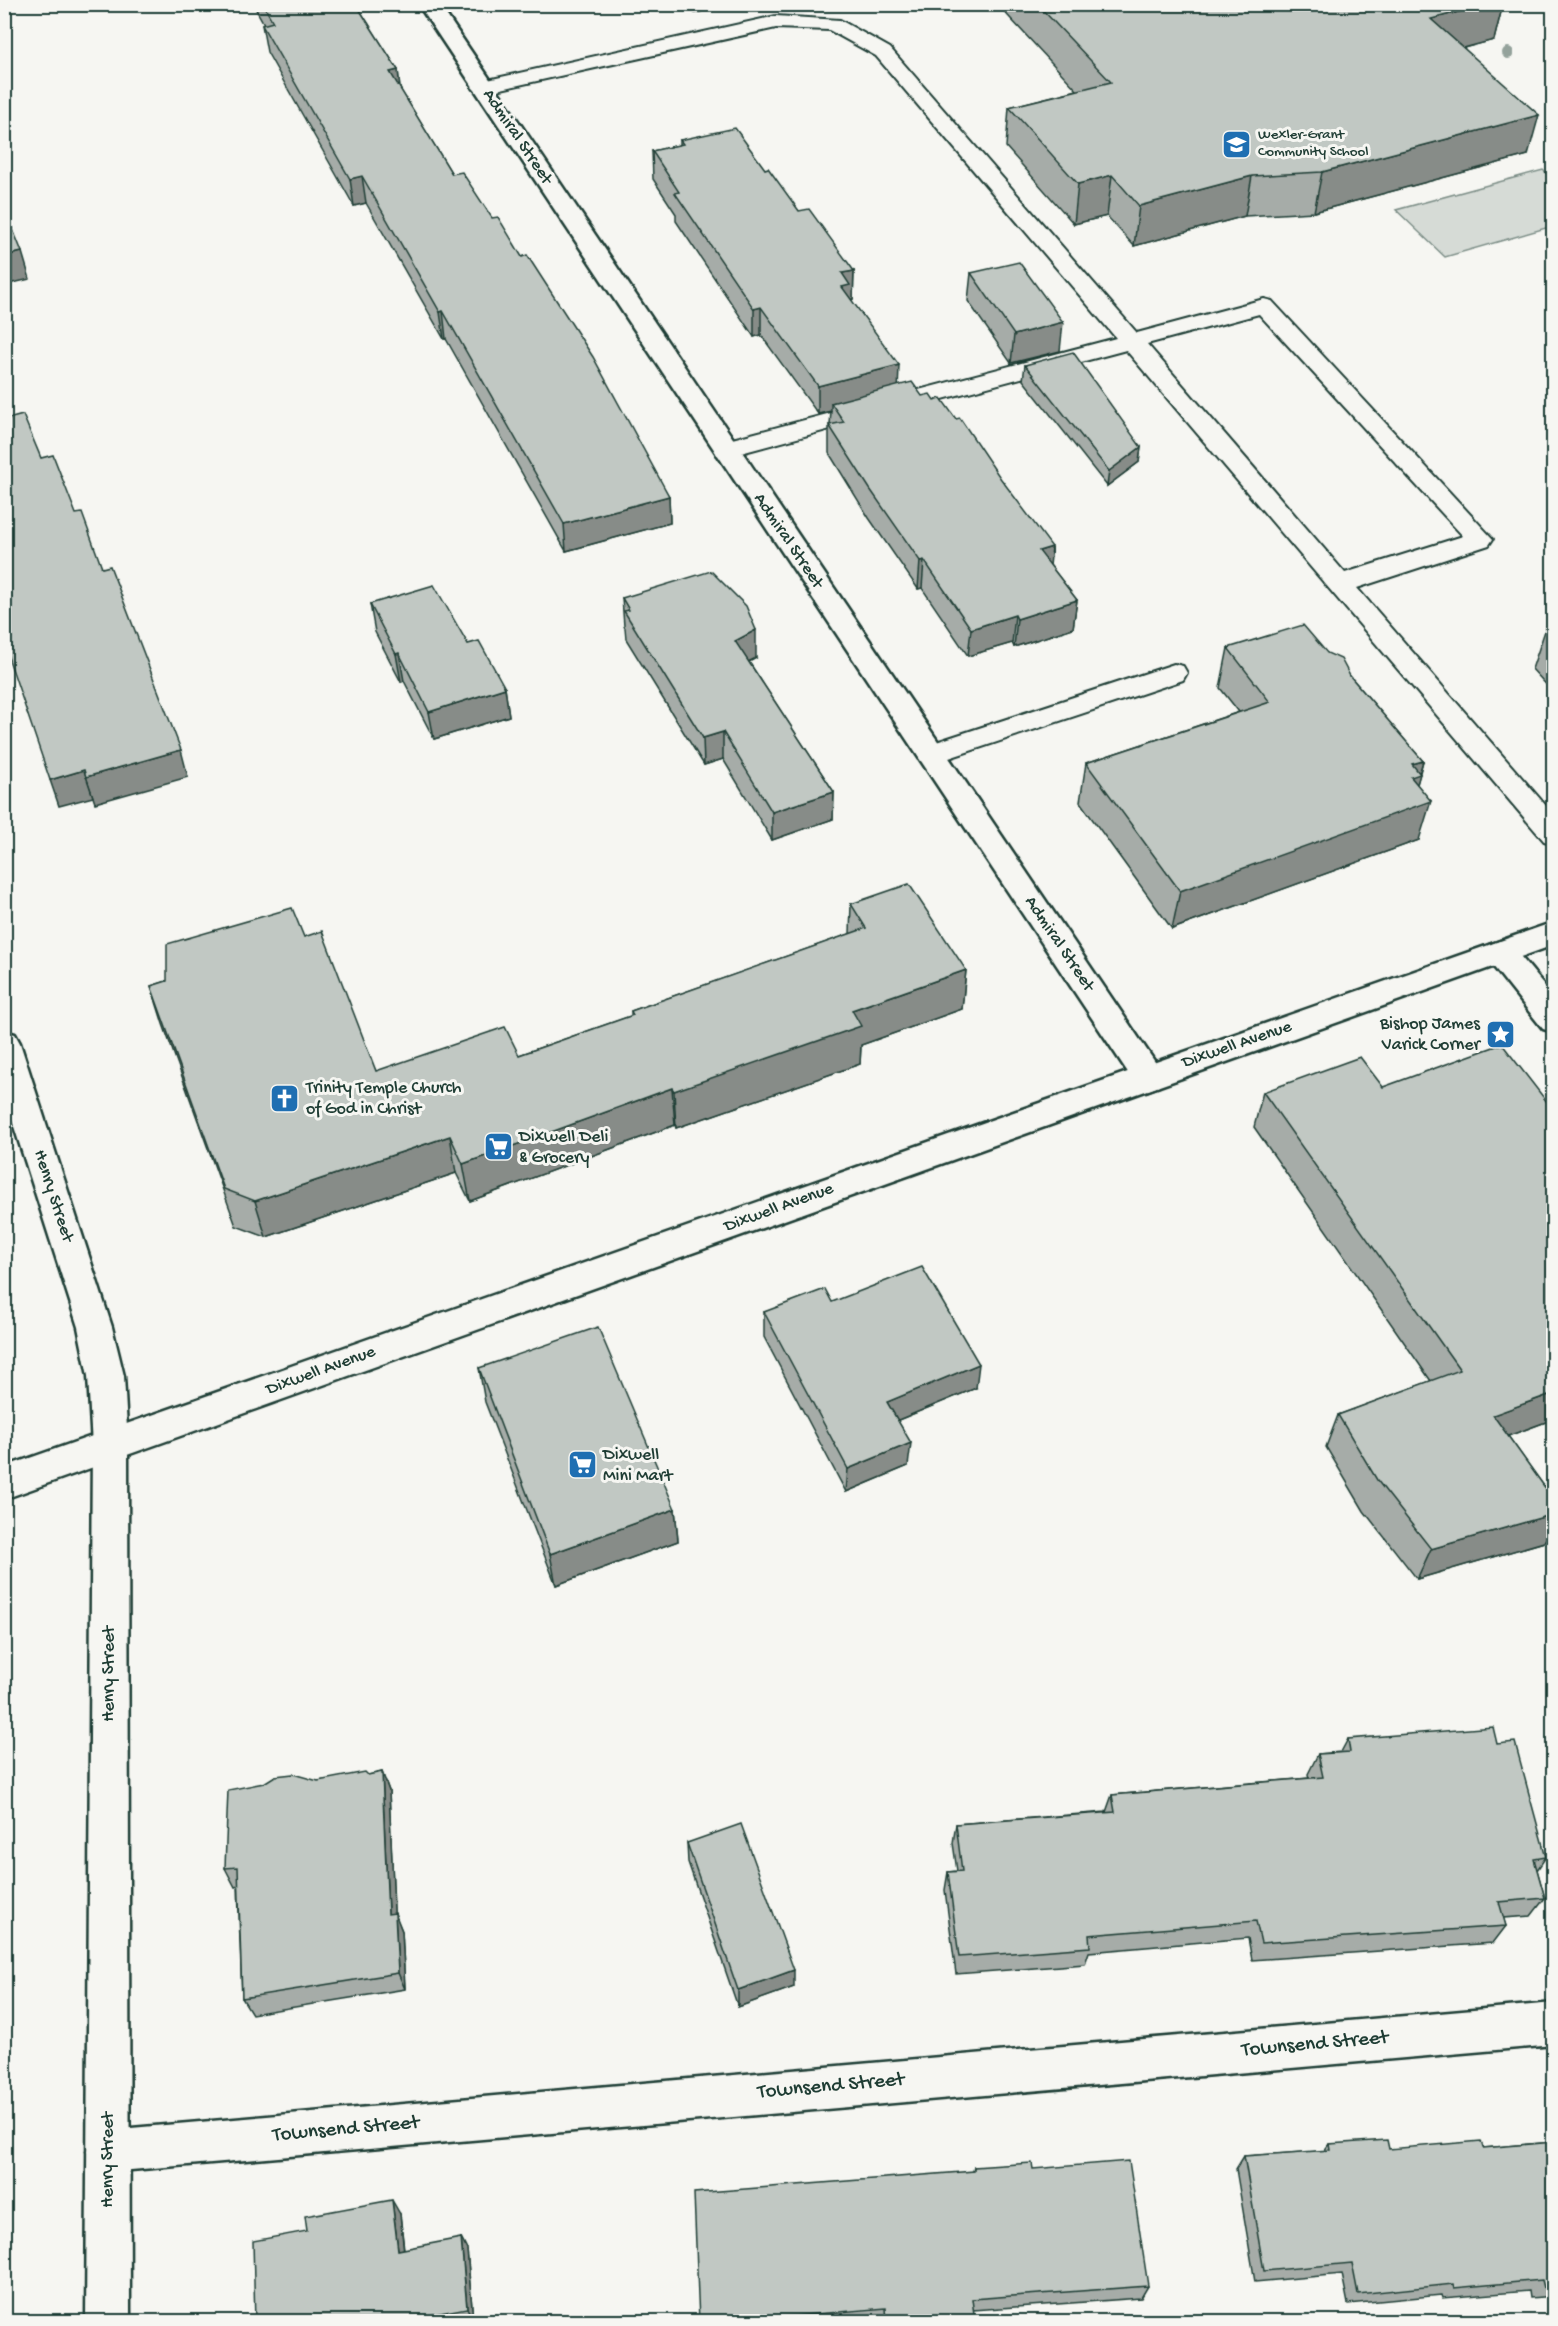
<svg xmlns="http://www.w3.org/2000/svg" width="1558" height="2326" viewBox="0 0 1558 2326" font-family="'Gochi Hand',sans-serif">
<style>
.green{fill:#d6dbd6;stroke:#7a8c85;stroke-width:1.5}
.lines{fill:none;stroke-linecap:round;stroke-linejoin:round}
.lane-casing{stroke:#1f3d34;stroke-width:4}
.street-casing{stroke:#1f3d34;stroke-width:5}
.secondary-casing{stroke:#1f3d34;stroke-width:5}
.primary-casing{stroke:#1f3d34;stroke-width:5}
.lane{fill:#f6f6f2;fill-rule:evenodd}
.street{fill:#f6f6f2;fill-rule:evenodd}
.secondary{fill:#f6f6f2;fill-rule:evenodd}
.primary{fill:#f6f6f2;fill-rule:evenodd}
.tree{fill:#94a29b}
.wall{fill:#a6aca8;stroke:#1f3d34;stroke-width:1.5}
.shaded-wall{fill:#878c88;stroke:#1f3d34;stroke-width:1.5}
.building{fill:#c1c8c3;stroke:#1f3d34;stroke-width:1.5}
.labels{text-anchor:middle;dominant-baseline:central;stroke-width:6;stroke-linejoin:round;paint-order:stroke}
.far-poi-label{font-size:15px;fill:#1f3d34;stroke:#f6f6f2;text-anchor:start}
.street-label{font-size:18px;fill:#1f3d34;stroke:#f6f6f2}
.poi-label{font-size:18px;fill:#1f3d34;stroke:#f6f6f2;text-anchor:start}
.near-street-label{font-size:21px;fill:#1f3d34;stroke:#f6f6f2}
</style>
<rect width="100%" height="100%" fill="#f6f6f2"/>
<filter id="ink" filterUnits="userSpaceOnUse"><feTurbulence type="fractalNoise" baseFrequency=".0167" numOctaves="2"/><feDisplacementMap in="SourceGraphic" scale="12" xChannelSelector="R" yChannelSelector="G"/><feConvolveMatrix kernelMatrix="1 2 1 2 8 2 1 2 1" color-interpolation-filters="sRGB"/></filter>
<g filter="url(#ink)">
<path class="green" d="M 1543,170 L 1553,179 L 1553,226 L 1445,257 L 1396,210 Z"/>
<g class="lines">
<defs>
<g id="lane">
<path d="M 776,16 L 840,20 L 890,48 L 1137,333 L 1264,299 L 1272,301 L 1493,539 L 1489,545 L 1357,588 L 1554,815 L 1554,844 L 1544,841 L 1126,350 L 726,457 L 717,455 L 714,449 L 717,443 L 1116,338 L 876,56 L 829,30 L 776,28 L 483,93 L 476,91 L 472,87 L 476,83 L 483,81 ZM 1259,314 L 1463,536 L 1345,573 L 1147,344 Z"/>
<path d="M 1174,664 L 1183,666 L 1187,673 L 1183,680 L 931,764 L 921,761 L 917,754 L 921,747 Z"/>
</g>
<g id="street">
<path d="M 418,4 L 439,4 L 1159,1068 L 1164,1077 L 1159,1086 L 1148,1090 L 1137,1086 Z"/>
<path d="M 1500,941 L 1511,945 L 1554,997 L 1554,1032 L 1543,1029 L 1489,961 L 1485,953 L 1489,945 Z"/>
<path d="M 1554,2003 L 1554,2045 L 108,2172 L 93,2166 L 87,2151 L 93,2136 L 108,2130 Z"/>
</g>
<path id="secondary" d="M 4,1031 L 15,1034 L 20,1043 L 112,1327 L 124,1376 L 128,1446 L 130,2322 L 86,2322 L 92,1446 L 88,1376 L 78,1327 L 4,1095 Z"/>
<path id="primary" d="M 1554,922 L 1554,945 L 4,1499 L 4,1467 Z"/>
</defs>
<use href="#lane" class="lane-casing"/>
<use href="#street" class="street-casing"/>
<use href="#secondary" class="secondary-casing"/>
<use href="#primary" class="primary-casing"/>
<use href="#lane" class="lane"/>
<use href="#street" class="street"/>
<use href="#secondary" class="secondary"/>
<use href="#primary" class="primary"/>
</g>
<circle class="tree" cx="1508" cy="53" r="6"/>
<g class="wall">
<path d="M 253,4 L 356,4 L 398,70 L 400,89 L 452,174 L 669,496 L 670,523 L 566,551 L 446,339 L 444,339 L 366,203 L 354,206 L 267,52 L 262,25 L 264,24 Z"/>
<path d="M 689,4 L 733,4 L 695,13 Z"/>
<path d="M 997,4 L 1503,4 L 1494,40 L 1463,48 L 1528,155 L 1314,212 L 1245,216 L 1134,246 L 1107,216 L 1074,224 L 1006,147 L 1009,107 L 1077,90 Z"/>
<path d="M 680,140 L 765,169 L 799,211 L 854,271 L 853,299 L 851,299 L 898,385 L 1050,565 L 1077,600 L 1073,628 L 1014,647 L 1012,643 L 968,656 L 922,588 L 918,589 L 869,518 L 829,453 L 829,425 L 830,425 L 831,411 L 818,414 L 761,335 L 754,337 L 676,221 L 676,214 L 653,179 L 652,151 L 680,145 Z"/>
<path d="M 971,273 L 1060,351 L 1011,363 L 968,301 Z"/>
<path d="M 1025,365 L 1141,447 L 1139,462 L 1107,486 L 1023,380 Z"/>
<path d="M 622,598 L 756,658 L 749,662 L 834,792 L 833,819 L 772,840 L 723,759 L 704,765 L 626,639 L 625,628 L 624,626 Z"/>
<path d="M 370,604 L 468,644 L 505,688 L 509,716 L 434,739 L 404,681 L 401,682 L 375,632 Z"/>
<path d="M 1554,618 L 1554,693 L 1532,669 L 1549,619 Z"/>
<path d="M 1228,648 L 1327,653 L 1350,676 L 1423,761 L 1417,784 L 1419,840 L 1172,929 L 1080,802 L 1086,763 L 1239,712 L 1220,688 Z"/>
<path d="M 851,904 L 966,970 L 962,1009 L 861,1045 L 860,1064 L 676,1128 L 675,1125 L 470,1201 L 456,1173 L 266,1237 L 236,1226 L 163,1024 L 151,986 L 304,937 L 376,1071 L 519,1055 L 631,1016 L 631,1011 L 850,934 Z"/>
<path d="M 1383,1087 L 1554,1111 L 1554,1419 L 1508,1436 L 1554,1500 L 1554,1525 L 1544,1542 L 1417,1579 L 1364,1511 L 1326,1447 L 1338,1415 L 1431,1381 L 1254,1127 L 1263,1092 Z"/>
<path d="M 832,1302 L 976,1388 L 898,1420 L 908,1466 L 846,1492 L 764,1337 L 764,1312 Z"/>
<path d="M 479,1368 L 675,1509 L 678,1541 L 556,1585 L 485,1402 Z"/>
<path d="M 1348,1739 L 1497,1744 L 1546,1857 L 1537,1870 L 1545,1898 L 1531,1916 L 1503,1918 L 1506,1926 L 1493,1943 L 1252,1960 L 1248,1938 L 1089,1952 L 1085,1964 L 956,1974 L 945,1890 L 948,1872 L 957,1871 L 953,1843 L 956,1824 L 1106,1812 L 1112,1795 L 1309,1778 L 1308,1774 L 1318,1754 L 1341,1752 Z"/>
<path d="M 382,1772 L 389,1791 L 394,1913 L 402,1931 L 405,1989 L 252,2014 L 242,1998 L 238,1886 L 235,1887 L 225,1868 L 318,1781 L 368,1775 Z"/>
<path d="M 687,1843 L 794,1987 L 738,2007 L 688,1862 Z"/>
<path d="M 1554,2142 L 1554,2296 L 1530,2298 L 1529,2291 L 1442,2298 L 1441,2295 L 1348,2304 L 1342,2274 L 1255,2282 L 1236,2169 L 1244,2156 L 1324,2151 L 1329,2144 L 1389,2149 L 1483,2148 Z"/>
<path d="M 974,2167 L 1033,2169 L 1148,2286 L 1141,2298 L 973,2310 L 975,2322 L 884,2322 L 884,2319 L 859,2322 L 699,2322 L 973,2171 Z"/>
<path d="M 400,2214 L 404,2249 L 467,2250 L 473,2319 L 460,2322 L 255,2322 Z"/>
</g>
<g class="shaded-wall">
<path d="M 695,4 L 733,4 L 695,13 Z"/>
<path d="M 1489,4 L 1503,4 L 1494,40 L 1422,59 L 1431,19 Z"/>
<path d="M 398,70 L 401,98 L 390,72 Z"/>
<path d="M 1539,115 L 1528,155 L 1314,212 L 1322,172 Z"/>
<path d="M 1112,175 L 1107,216 L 1074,224 L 1078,184 Z"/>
<path d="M 362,176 L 366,203 L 354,206 L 350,179 Z"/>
<path d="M 1252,176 L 1245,216 L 1134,246 L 1139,206 Z"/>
<path d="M 22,252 L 30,279 L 4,285 L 4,256 Z"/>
<path d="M 854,271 L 853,299 L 842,301 L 842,273 Z"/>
<path d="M 761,307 L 761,335 L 754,337 L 754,309 Z"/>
<path d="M 443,311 L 446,339 L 444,339 L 440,312 Z"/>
<path d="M 1063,322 L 1060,351 L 1011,363 L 1014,335 Z"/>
<path d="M 899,365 L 898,393 L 831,403 L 831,411 L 818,414 L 818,386 Z"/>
<path d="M 1141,447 L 1139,462 L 1107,486 L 1109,471 Z"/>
<path d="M 669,496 L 670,523 L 566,551 L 564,524 Z"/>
<path d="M 1052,547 L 1049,575 L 1039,551 Z"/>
<path d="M 924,560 L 922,588 L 918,589 L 920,561 Z"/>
<path d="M 1077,600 L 1073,628 L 1014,647 L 1017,619 Z"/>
<path d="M 1015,615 L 1012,643 L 968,656 L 971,629 Z"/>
<path d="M 756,630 L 756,658 L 736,668 L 735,641 Z"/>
<path d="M 399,653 L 404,681 L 401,682 L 396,654 Z"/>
<path d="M 505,688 L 509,716 L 434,739 L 429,712 Z"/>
<path d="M 723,732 L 723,759 L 704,765 L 703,738 Z"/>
<path d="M 181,750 L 188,777 L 95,803 L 86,777 Z"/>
<path d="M 1423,761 L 1419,774 L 1420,774 L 1410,808 L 1431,801 L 1419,840 L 1172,929 L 1180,891 L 1412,764 Z"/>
<path d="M 84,770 L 93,797 L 59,806 L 50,780 Z"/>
<path d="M 834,792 L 833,819 L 772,840 L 772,812 Z"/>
<path d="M 966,970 L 962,1009 L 861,1045 L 860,1064 L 676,1128 L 674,1091 L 852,1010 Z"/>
<path d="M 672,1088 L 675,1125 L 470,1201 L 463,1164 Z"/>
<path d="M 450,1136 L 456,1173 L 266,1237 L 255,1201 Z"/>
<path d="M 979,1364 L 976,1388 L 886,1425 L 887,1402 Z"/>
<path d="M 1554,1393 L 1554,1419 L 1478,1447 L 1493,1415 Z"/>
<path d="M 911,1443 L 908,1466 L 846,1492 L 848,1469 Z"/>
<path d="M 675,1509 L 678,1541 L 556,1585 L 550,1554 Z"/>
<path d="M 1554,1514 L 1554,1525 L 1544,1542 L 1417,1579 L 1431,1549 Z"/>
<path d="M 4,1611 L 6,1613 L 4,1668 Z"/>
<path d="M 382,1772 L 389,1791 L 395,1932 L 388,1914 Z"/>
<path d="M 395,1913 L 402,1931 L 405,1989 L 398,1973 Z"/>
<path d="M 794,1970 L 794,1987 L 738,2007 L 738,1990 Z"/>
<path d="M 392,2200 L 400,2214 L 405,2262 L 398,2250 Z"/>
<path d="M 461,2238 L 467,2250 L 473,2319 L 467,2308 Z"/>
</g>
<g class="building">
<path d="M 263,4 L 356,4 L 398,70 L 390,72 L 452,174 L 462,172 L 492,218 L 498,217 L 522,257 L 527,255 L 593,357 L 669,496 L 564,524 L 443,311 L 440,312 L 362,176 L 350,179 L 262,25 L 273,22 Z"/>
<path d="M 1037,4 L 1489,4 L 1431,19 L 1539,115 L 1322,172 L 1252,176 L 1139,206 L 1112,175 L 1078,184 L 1009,107 L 1111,82 Z"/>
<path d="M 735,128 L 765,169 L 768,168 L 799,211 L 809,209 L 854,271 L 842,273 L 850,285 L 842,287 L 899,365 L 818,386 L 761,307 L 754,309 L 675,193 L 679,192 L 652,151 L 683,144 L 680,140 Z"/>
<path d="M 4,207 L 22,252 L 4,256 Z"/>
<path d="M 1019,262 L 1063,322 L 1014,335 L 971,273 Z"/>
<path d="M 1073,352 L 1141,447 L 1109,471 L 1025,365 Z"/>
<path d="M 912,382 L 922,396 L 930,394 L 934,400 L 941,398 L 956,419 L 960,418 L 1001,479 L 1052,547 L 1039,551 L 1077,600 L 1017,619 L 1015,615 L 971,629 L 924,560 L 920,561 L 870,489 L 829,425 L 844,422 L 831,403 Z"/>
<path d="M 23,415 L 41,458 L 53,455 L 76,514 L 82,513 L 102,568 L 110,566 L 181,750 L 86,777 L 84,770 L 50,780 L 4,645 L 4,420 Z"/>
<path d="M 711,571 L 746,606 L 756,630 L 735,641 L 834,792 L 772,812 L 723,732 L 703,738 L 624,611 L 629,610 L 622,598 Z"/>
<path d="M 434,585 L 468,644 L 479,641 L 505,688 L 429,712 L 399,653 L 396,654 L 370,604 Z"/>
<path d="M 1554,618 L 1554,624 L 1549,619 Z"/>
<path d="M 1303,625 L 1327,653 L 1341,659 L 1350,676 L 1423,761 L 1412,764 L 1420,774 L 1411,777 L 1431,801 L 1180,891 L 1086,763 L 1270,702 L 1228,648 Z"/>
<path d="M 909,884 L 966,970 L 852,1010 L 861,1026 L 674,1091 L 672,1088 L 463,1164 L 450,1136 L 255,1201 L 224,1189 L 151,986 L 167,981 L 167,944 L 292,908 L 304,937 L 322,931 L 376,1071 L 505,1027 L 519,1055 L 633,1015 L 631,1011 L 866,928 L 851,904 Z"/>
<path d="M 1502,1044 L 1554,1111 L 1554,1393 L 1493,1415 L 1554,1500 L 1554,1514 L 1431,1549 L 1377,1480 L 1338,1415 L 1460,1370 L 1263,1092 L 1360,1057 L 1383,1087 Z"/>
<path d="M 922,1267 L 979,1364 L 887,1402 L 911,1443 L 848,1469 L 764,1312 L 825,1289 L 832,1302 Z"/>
<path d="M 598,1327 L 675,1509 L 550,1554 L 479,1368 Z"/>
<path d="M 1493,1727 L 1497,1744 L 1515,1742 L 1546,1857 L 1534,1859 L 1545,1898 L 1499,1902 L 1506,1926 L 1261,1943 L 1256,1921 L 1089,1935 L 1090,1947 L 959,1957 L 948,1872 L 962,1871 L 956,1824 L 1115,1812 L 1112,1795 L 1323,1777 L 1318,1754 L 1350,1752 L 1348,1739 Z"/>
<path d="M 365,1772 L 368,1775 L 382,1772 L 388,1914 L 395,1913 L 398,1973 L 242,1998 L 238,1867 L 225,1868 L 228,1790 L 264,1783 L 275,1776 L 293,1774 L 318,1781 Z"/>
<path d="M 741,1824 L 794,1970 L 738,1990 L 687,1843 Z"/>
<path d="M 1387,2140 L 1389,2149 L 1481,2141 L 1483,2148 L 1554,2142 L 1554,2287 L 1544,2288 L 1542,2280 L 1454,2288 L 1453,2284 L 1358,2294 L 1352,2263 L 1264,2271 L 1244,2156 L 1330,2150 L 1329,2144 Z"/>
<path d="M 1129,2161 L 1148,2286 L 972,2299 L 975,2322 L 887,2322 L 886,2308 L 723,2322 L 699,2322 L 694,2193 L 974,2171 L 974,2167 L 1032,2163 L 1033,2169 Z"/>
<path d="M 392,2200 L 398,2250 L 461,2238 L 467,2308 L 429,2315 L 430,2322 L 255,2322 L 253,2241 L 307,2231 L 305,2216 Z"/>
</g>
</g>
<defs>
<symbol id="school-square" viewBox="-11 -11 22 22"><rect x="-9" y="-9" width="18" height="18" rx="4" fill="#1f6fb2" stroke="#f6f6f2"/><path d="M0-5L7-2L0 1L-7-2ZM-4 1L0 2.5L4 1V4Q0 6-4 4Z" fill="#fff"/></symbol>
<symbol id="sight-square" viewBox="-11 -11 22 22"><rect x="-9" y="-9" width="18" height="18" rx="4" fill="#1f6fb2" stroke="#f6f6f2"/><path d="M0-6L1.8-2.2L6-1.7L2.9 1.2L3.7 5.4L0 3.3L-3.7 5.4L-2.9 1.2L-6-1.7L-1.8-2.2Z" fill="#fff"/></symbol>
<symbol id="church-square" viewBox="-11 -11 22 22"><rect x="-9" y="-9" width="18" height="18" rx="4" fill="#1f6fb2" stroke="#f6f6f2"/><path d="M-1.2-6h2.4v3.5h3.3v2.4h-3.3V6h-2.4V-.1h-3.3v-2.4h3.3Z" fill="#fff"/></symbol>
<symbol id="supermarket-square" viewBox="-11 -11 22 22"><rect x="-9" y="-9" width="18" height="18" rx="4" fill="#1f6fb2" stroke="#f6f6f2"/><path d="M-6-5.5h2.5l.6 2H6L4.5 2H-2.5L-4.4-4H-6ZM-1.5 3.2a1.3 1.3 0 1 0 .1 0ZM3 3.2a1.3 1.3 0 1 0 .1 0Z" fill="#fff"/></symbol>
</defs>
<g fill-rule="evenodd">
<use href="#school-square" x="1220" y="128" width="33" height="33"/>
<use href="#sight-square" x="1484" y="1018" width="33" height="33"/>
<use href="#church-square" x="268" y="1082" width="33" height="33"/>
<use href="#supermarket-square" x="482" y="1130" width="33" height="33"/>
<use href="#supermarket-square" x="566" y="1448" width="33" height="33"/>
</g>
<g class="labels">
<g class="far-poi-label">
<text x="1258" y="135">Wexler-Grant<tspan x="1258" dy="17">Community School</tspan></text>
</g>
<g class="street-label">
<text transform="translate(517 137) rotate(56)">Admiral Street</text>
<text transform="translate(788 541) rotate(56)">Admiral Street</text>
<text transform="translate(1059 944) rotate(56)">Admiral Street</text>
<text transform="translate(1237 1045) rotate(-19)">Dixwell Avenue</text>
<text transform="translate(53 1196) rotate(72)">Henry Street</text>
<text transform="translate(779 1208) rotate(-20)">Dixwell Avenue</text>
<text transform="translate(321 1371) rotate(-20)">Dixwell Avenue</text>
<text transform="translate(109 1674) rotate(-90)">Henry Street</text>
<text transform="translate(108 2160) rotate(-90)">Henry Street</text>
</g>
<g class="poi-label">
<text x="1480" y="1024" text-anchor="end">Bishop James<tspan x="1480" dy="21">Varick Corner</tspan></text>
<text x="306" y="1088">Trinity Temple Church<tspan x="306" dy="21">of God in Christ</tspan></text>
<text x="519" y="1137">Dixwell Deli<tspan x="519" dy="21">&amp; Grocery</tspan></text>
<text x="603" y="1455">Dixwell<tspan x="603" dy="21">Mini Mart</tspan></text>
</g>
<g class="near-street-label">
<text transform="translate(1315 2045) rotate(-5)">Townsend Street</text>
<text transform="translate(831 2087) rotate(-5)">Townsend Street</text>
<text transform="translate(346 2130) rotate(-5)">Townsend Street</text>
</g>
</g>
<rect width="1558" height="2326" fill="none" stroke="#f6f6f2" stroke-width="24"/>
<rect x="12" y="12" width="1534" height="2302" fill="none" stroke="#1f3d34" stroke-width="2" filter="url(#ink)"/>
</svg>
